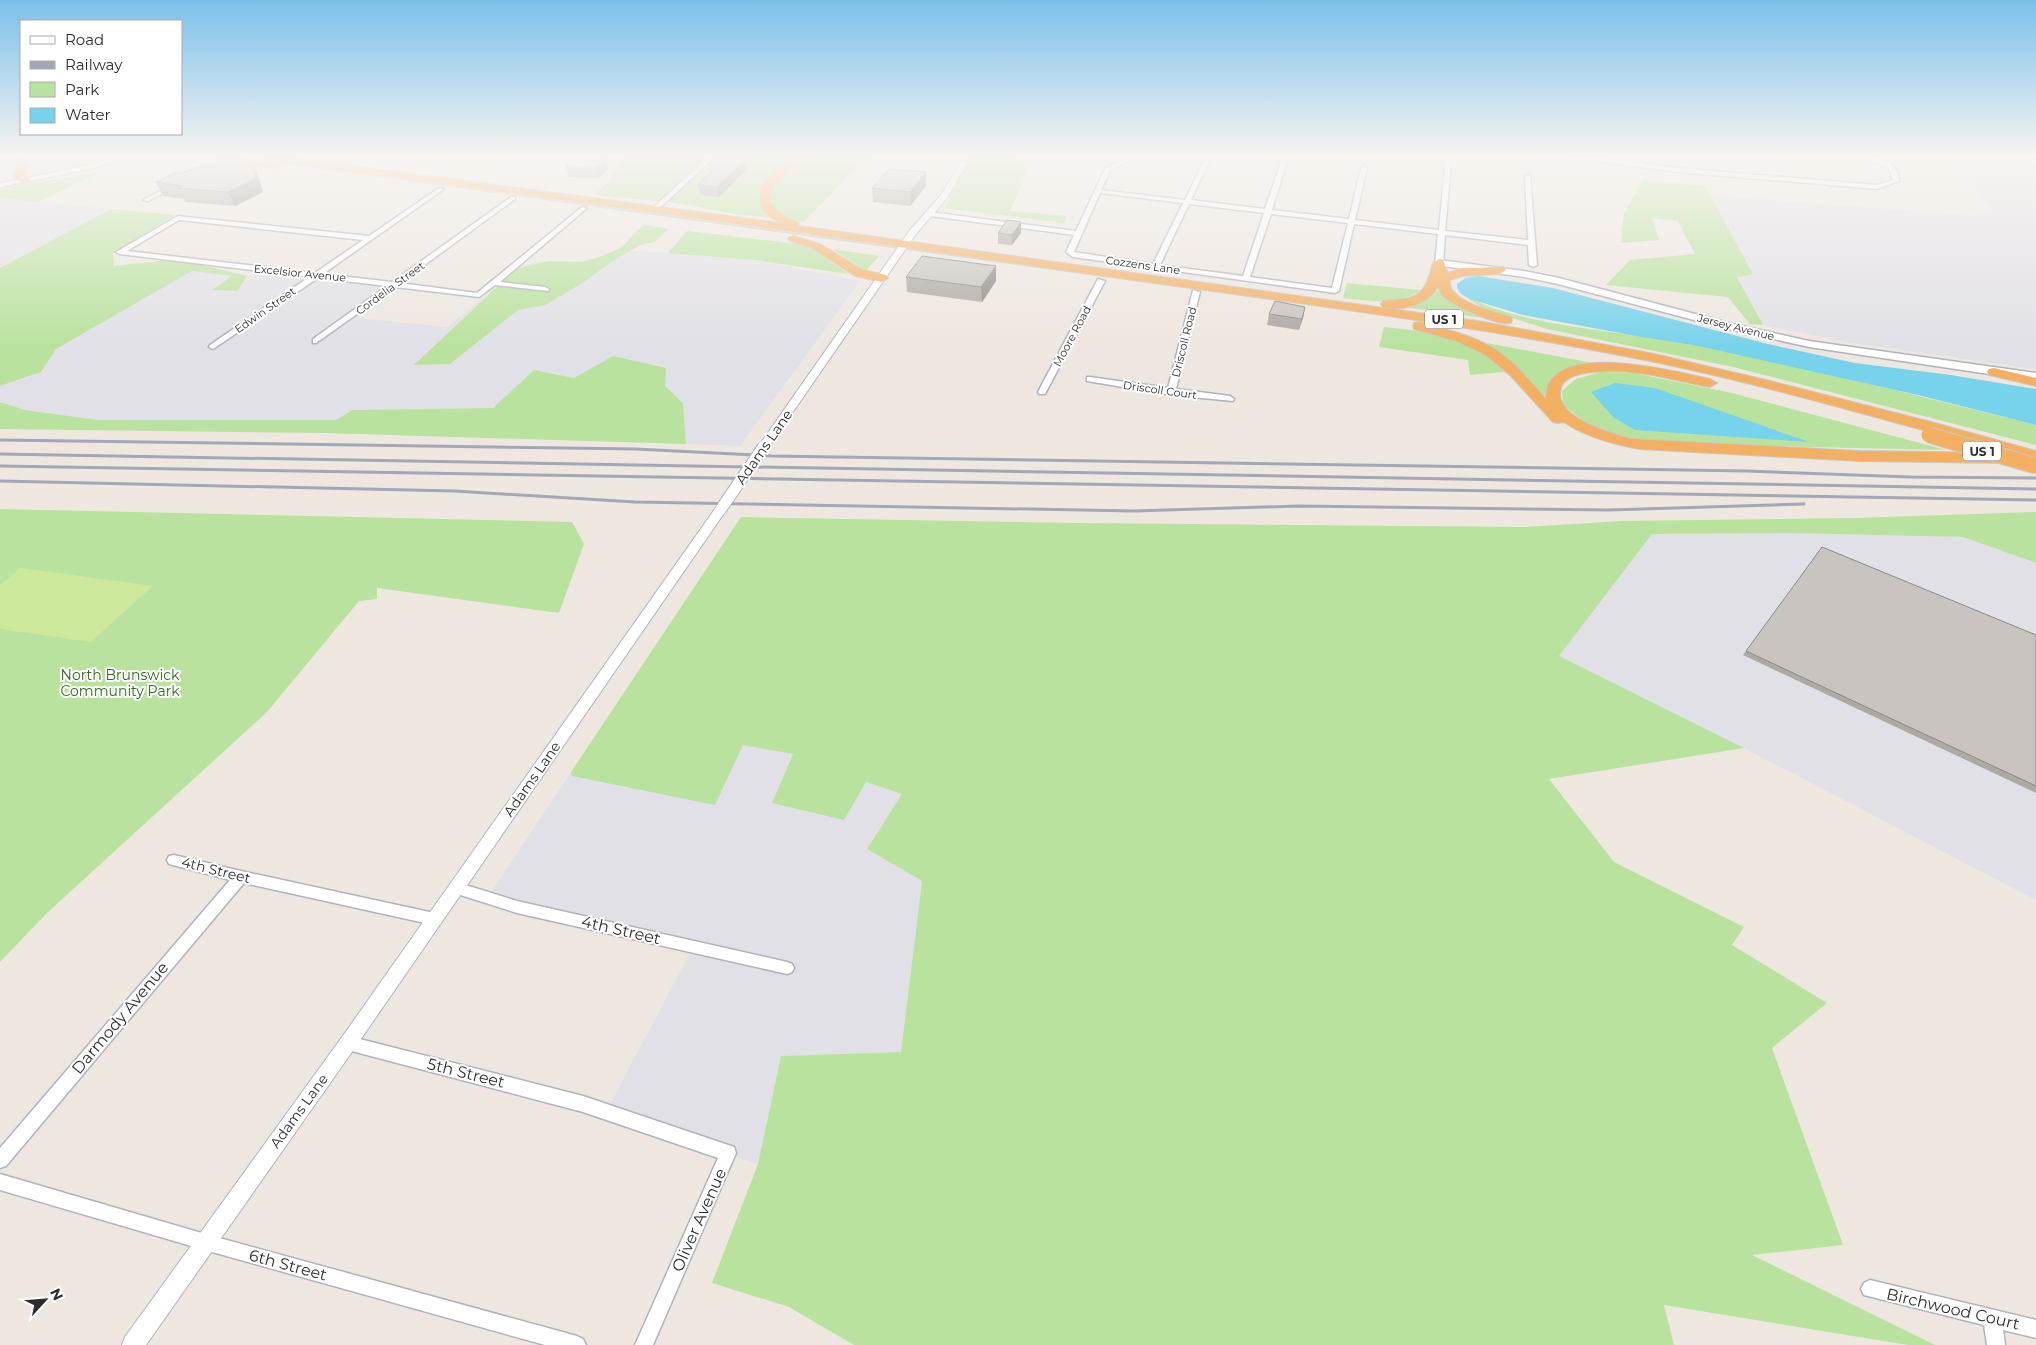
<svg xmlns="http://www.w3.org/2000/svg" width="2036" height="1345" viewBox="0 0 2036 1345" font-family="Montserrat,sans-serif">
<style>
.industrial{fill:#e1e0e7}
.green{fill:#b9e29e}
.pitch{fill:#cce99b}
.water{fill:#77d3eb}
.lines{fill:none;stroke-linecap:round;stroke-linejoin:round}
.minor-casing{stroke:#b0b3bc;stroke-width:3}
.tertiary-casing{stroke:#b0b3bc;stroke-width:2}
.secondary-casing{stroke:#b0b3bc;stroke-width:3}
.trunk-casing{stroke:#c8c8c8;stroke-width:2}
.minor{fill:#fff;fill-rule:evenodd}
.tertiary{fill:#fff;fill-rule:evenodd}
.secondary{fill:#fff;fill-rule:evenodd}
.trunk{fill:#f3b062;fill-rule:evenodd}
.rail{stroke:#a2a6b6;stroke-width:3}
.tertiary-bridge-casing{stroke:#b0b3bc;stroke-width:13;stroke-linecap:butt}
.trunk-bridge-casing{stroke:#c8c8c8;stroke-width:17;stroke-linecap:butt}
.tertiary-bridge{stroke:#fff;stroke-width:11}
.trunk-bridge{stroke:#f3b062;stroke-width:15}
.wall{fill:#ada9a4}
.shaded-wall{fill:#8d8986}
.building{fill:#c9c4bf;stroke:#8d8986}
.labels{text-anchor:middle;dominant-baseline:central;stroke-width:4;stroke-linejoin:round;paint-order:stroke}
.far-street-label{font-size:11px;fill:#2d2d2d;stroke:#fff}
.shield{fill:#fff;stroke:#6c6c6c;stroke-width:1}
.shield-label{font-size:12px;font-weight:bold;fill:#2d2d2d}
.street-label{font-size:14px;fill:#2d2d2d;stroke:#fff}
.park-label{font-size:14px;fill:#31691d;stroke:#fff}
.near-street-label{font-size:16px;fill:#2d2d2d;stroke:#fff}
</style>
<rect width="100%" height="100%" fill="#eee7e0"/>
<g class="industrial">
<path d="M 1946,157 L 1996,157 L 2036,161 L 2036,369 L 1846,342 L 1763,325 L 1737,276 L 1753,274 L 1709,195 L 1975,216 L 1993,208 Z"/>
<path d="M 3,198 L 38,202 L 111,209 L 0,268 L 0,200 Z"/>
<path d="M 630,250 L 754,260 L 860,281 L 740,446 L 686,444 L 683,403 L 665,386 L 613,356 L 574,378 L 534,370 L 493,408 L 352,410 L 336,420 L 98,420 L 25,410 L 0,402 L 0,386 L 41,372 L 56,349 L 192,271 L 233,276 L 213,290 L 237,291 L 247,276 L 262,272 L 396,287 L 357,318 L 448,327 L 520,266 L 536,262 L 595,267 Z"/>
<path d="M 1790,533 L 1963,537 L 2036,563 L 2036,900 L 1744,748 L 1559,656 L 1652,534 Z"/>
<path d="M 743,744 L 793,754 L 772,802 L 866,782 L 903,794 L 867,849 L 922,881 L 901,1052 L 781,1056 L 758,1164 L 605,1114 L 693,947 L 486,900 L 571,772 L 572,776 Z"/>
</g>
<g class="green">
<path d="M 625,157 L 880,157 L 849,175 L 804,222 L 735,214 L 678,203 L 594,195 L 609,181 Z"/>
<path d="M 971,157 L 1015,157 L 1028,170 L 1010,211 L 1067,216 L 1064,223 L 945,208 Z"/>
<path d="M 101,172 L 38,202 L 3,198 L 0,200 L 0,188 Z"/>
<path d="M 1643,180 L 1705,186 L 1753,274 L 1737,277 L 1763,325 L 1750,324 L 1728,297 L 1606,285 L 1630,260 L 1695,254 L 1678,221 L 1652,218 L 1659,240 L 1621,243 L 1624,214 Z"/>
<path d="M 111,209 L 175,215 L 113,253 L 114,266 L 177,259 L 247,276 L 237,291 L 212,290 L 232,276 L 192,271 L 56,349 L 41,372 L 0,386 L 0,268 Z"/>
<path d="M 643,225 L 669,229 L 654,242 L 640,245 L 610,263 L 584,282 L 545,305 L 518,310 L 450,364 L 414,365 L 516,269 L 548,261 L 581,262 L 602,256 L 622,247 Z"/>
<path d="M 687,231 L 807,245 L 849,274 L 754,260 L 668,253 Z"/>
<path d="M 832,249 L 879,256 L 866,271 Z"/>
<path d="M 1347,283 L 1421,290 C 1397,306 1370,301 1343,298 Z"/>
<path d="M 1438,290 L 1447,298 L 1491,319 L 1404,307 L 1429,297 Z"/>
<path d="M 1461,294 C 1533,331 1620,329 1697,345 C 1811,369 1924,397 2036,425 L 2036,445 L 1733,367 L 1547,329 L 1484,309 Z"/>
<path d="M 1384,327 C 1420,331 1458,334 1489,355 C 1495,359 1499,366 1504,372 L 1470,375 L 1468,360 L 1379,347 Z"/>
<path d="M 1487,343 L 1603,365 C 1576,366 1552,365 1544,397 L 1500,353 Z"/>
<path d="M 613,356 L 666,368 L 665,386 L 683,403 L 686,444 L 325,433 L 0,429 L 0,402 L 25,410 L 98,420 L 336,420 L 352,410 L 493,408 L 534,370 L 574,378 Z"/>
<path d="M 1601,372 L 1634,373 L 1732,393 L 1946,450 L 1681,444 L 1630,439 L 1608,434 L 1585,422 L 1563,405 L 1562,391 L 1576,379 Z"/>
<path d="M 0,509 L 572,522 L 584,544 L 559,613 L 377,588 L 377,599 L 359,601 L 267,712 L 47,913 L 0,962 Z"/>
<path d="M 2036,512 L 2036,563 L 1963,537 L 1790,533 L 1652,534 L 1559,656 L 1744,748 L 1549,779 L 1614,862 L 1744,927 L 1732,945 L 1827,1003 L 1772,1048 L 1843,1245 L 1752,1255 L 1935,1345 L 1908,1345 L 1664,1305 L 1674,1345 L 854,1345 L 789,1307 L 712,1283 L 758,1164 L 781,1056 L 901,1052 L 922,881 L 867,849 L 902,794 L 866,782 L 844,820 L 772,803 L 793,754 L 743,745 L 715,805 L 572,776 L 571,772 L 741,517 L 1076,523 L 1523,527 L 1623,521 L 1854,518 Z"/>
</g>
<path class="pitch" d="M 21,568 L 153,586 L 91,642 L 0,629 L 0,585 Z"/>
<g class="water">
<path d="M 1478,276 L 1553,288 L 1768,344 L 1855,363 L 1951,375 L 2036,389 L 2036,425 L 1922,396 L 1694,345 L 1642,337 L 1523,315 L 1473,300 L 1461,294 L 1457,288 L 1457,284 L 1465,278 Z"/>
<path d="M 1615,383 L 1655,388 L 1809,442 L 1635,430 L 1614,418 L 1591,392 Z"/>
</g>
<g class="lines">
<defs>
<g id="minor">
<path d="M 206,157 L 213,157 L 218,163 L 214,169 L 209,168 L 212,163 Z"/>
<path d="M 708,157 L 715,157 L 657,210 L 653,210 L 653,208 Z"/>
<path d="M 1128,157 L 1136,157 L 1110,171 L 1101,190 L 1185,200 L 1205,158 L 1211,157 L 1191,200 L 1265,209 L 1281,162 L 1284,160 L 1287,162 L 1272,210 L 1349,219 L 1361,168 L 1364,166 L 1367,168 L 1355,220 L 1439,230 L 1445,165 L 1442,157 L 1448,157 L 1451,165 L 1445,231 L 1528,240 L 1525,176 L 1530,175 L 1537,265 L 1533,267 L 1529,265 L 1528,245 L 1445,235 L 1443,263 L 1439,265 L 1435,263 L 1438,234 L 1354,224 L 1339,291 L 1335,293 L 1073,257 L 1066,252 L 1074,235 L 930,216 L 927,214 L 930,212 L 1076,231 L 1105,169 ZM 1100,193 L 1183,203 L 1153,264 L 1074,252 ZM 1189,204 L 1264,213 L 1243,276 L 1160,265 ZM 1271,214 L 1348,223 L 1332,288 L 1250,277 Z"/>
<path d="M 1498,157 L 1599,157 L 1677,168 L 1877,185 L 1893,180 L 1889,169 L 1866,157 C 1881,157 1900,164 1899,181 L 1877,189 L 1677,172 L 1598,161 Z"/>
<path d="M 172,185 L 177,186 L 148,201 L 143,200 Z"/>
<path d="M 439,188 L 444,189 L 323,274 L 392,282 L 511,197 L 515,197 L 515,199 L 400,283 L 477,293 L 582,207 L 587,208 L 500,282 L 545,287 L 549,289 L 548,291 L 495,285 L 479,297 L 395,287 L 316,343 L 313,343 L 313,339 L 387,286 L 318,278 L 213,349 L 209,347 L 210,345 L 309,277 L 120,254 L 116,252 L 178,216 L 369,236 ZM 179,220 L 363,240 L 315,273 L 127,251 Z"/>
<path d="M 1098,279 L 1105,281 L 1046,392 L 1045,394 L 1039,394 L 1038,392 Z"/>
<path d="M 1193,290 L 1200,292 L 1176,389 L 1230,396 L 1234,399 L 1233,401 L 1171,395 L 1087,381 L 1087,377 L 1090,377 L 1168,388 Z"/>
<path d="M 174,855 L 241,871 L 434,913 L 439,915 L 441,919 L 439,923 L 434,925 L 244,883 L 6,1166 L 0,1168 L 0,1148 L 230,880 L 169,864 L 167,860 L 169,856 Z"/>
<path d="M 456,882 L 517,901 L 787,962 L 792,964 L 794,968 L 792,972 L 787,974 L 517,913 L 451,892 L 449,888 L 451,884 Z"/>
<path d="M 348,1036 L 583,1096 L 734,1147 L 736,1153 L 653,1345 L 635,1345 L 718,1158 L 583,1112 L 348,1050 L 343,1048 L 341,1043 L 343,1038 Z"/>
<path d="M 0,1174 L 205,1234 L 577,1336 L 583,1339 L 586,1345 L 545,1345 L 205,1250 L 0,1190 Z"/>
<path d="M 1870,1280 L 2036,1320 L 2036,1338 L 2003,1330 L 2005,1345 L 1987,1345 L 1984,1325 L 1864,1295 L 1861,1289 L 1864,1283 Z"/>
</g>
<g id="tertiary">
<path d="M 113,157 L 124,157 L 91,169 L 0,187 L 0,183 L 89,165 Z"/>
<path d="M 964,157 L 971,157 L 947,198 L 916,234 L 768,448 L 760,448 L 759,446 L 760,444 L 910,230 L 941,195 Z"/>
<path d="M 721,505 L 727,509 L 354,1049 L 146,1345 L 122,1345 L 125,1337 L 342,1037 L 717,506 Z"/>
</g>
<path id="secondary" d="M 1439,260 L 1524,271 L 1559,278 L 1733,324 L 1809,341 L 2036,373 L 2036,381 L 1809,347 L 1728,329 L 1558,284 L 1524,277 L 1435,265 L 1434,263 Z"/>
<g id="trunk">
<path d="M 19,157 L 29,157 L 25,176 L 32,181 L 31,183 L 23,183 L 14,178 Z"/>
<path d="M 211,157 L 238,157 L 275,163 L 280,166 L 275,169 L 216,160 Z"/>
<path d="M 257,157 L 288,157 L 781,223 C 751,209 756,188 779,169 C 783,165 790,159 795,157 C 798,156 803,157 807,157 C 801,163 794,167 788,172 C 758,196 768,210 798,223 L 799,226 L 1484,322 L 1654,354 L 1770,381 L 1935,423 L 2036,451 L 2036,461 C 1908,427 1781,388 1650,361 C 1467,324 1281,301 1096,275 C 818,235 540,197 262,160 Z"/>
<path d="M 962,157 L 972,157 L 970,162 L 962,162 Z"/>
<path d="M 794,236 L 820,244 L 863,270 L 886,275 L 888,278 L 882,282 L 855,276 L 812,248 L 790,241 L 788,239 L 790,237 Z"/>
<path d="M 1439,259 L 1443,260 L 1448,273 L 1462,268 L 1504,267 L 1506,270 L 1500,274 L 1463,276 L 1450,280 C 1450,284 1450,288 1453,291 C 1466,306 1493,311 1511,317 L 1512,320 L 1511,323 C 1498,326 1455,306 1444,297 C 1441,295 1440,290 1438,287 C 1427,305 1402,312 1383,307 L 1381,304 L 1383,301 C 1389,300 1396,300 1403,299 C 1424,297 1428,282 1433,263 Z"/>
<path d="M 1419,322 C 1445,329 1473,335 1496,350 C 1516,363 1530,382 1546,399 C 1545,337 1676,372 1710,379 L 1717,383 L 1710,387 C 1672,380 1632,367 1593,372 C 1583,373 1564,376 1561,388 C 1552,417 1610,433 1631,439 L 1859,451 L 2005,453 L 2010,455 L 2013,458 L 2010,461 L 2005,463 L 1859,461 L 1639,449 C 1613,444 1585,437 1564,422 L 1558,423 L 1553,422 L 1511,376 L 1486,355 L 1457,341 L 1414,329 L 1413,326 L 1414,323 Z"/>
<path d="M 1994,368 L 2036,378 L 2036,386 L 1989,375 L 1987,372 L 1989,369 Z"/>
</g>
</defs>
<use href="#minor" class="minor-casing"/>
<use href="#tertiary" class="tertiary-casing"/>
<use href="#secondary" class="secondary-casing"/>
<use href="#trunk" class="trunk-casing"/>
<use href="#minor" class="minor"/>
<use href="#tertiary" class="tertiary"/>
<use href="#secondary" class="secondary"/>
<use href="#trunk" class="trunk"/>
<g class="rail">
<path d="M 0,440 L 636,449 L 772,456 L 1747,471 L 1911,477 L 2036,478"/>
<path d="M 0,454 L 2036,489"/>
<path d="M 0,466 L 2036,500"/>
<path d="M 0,481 L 454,491 L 635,502 L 1134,511 L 1299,506 L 1609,510 L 1804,504"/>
</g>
<defs>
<path id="tertiary-bridge" d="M 721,509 L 764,446"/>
<path id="trunk-bridge" d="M 1929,435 L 2036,466"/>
</defs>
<use href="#tertiary-bridge" class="tertiary-bridge-casing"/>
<use href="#trunk-bridge" class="trunk-bridge-casing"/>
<use href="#tertiary-bridge" class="tertiary-bridge"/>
<use href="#trunk-bridge" class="trunk-bridge"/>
</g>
<g class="wall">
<path d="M 607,163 L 608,169 L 598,178 L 569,177 L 566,167 Z"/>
<path d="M 747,169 L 719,197 L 700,195 L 698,185 Z"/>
<path d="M 926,172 L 926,186 L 910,206 L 873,202 L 872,188 Z"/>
<path d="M 260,181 L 263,192 L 235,206 L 185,202 L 184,199 L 163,196 L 156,182 Z"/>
<path d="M 998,233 L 1021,233 L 1012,245 L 998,244 Z"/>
<path d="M 906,277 L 996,281 L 982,302 L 907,292 Z"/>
<path d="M 1305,307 L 1303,318 L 1299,330 L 1267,325 L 1269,314 Z"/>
<path d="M 2036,635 L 2036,793 L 1743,655 L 1746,651 Z"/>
</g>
<g class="shaded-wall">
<path d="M 600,157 L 612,157 L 607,163 L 608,169 L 598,178 L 596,168 Z"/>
<path d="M 746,159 L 747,169 L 719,197 L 717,187 Z"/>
<path d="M 254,167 L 260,181 L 263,192 L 235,206 L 228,192 Z"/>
<path d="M 926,172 L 926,186 L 910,206 L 910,192 Z"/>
<path d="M 1021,222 L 1021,233 L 1012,245 L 1012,235 Z"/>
<path d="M 996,266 L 996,281 L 982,302 L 981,287 Z"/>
<path d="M 1305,307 L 1303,318 L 1299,330 L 1302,319 Z"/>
</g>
<g class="building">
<path d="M 578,157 L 600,157 L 606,158 L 596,168 L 566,167 Z"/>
<path d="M 727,158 L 746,159 L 717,187 L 698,185 Z"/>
<path d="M 222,163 L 254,167 L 256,178 L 228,192 L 178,188 L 183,186 L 156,182 L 177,172 L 182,173 L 197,167 Z"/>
<path d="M 889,169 L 926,172 L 910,192 L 872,188 Z"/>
<path d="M 1007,220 L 1021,222 L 1012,235 L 998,233 Z"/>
<path d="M 922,256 L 996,266 L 981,287 L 906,277 Z"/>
<path d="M 1275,301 L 1305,307 L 1302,319 L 1269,314 Z"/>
<path d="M 1822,547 L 2036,635 L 2036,786 L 1746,651 Z"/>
</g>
<linearGradient id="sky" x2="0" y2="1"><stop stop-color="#7bc0e9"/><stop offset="0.45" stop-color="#f7f4f1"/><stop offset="1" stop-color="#f7f4f1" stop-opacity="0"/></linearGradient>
<rect width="2036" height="346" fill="url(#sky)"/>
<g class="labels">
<g class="far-street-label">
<text transform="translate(1143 265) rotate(8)">Cozzens Lane</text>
<text transform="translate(300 273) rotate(6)">Excelsior Avenue</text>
<text transform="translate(390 288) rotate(-36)">Cordelia Street</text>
<text transform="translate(265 310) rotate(-35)">Edwin Street</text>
<text transform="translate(1736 327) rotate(14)">Jersey Avenue</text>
<text transform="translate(1072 336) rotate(-62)">Moore Road</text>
<text transform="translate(1184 342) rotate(-76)">Driscoll Road</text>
<text transform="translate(1160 390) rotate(8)">Driscoll Court</text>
</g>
<g class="shield">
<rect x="1425" y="309.5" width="38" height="19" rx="4"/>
<rect x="1963" y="441.5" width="38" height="19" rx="4"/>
</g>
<g class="shield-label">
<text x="1444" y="319">US 1</text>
<text x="1982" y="451">US 1</text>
</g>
<g class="street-label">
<text transform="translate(764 447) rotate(-55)">Adams Lane</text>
<text transform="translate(532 779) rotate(-55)">Adams Lane</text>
<text transform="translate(216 870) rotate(14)">4th Street</text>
<text transform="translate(299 1111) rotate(-54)">Adams Lane</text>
</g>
<g class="park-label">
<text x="120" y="675">North Brunswick<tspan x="120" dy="16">Community Park</tspan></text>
</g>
<g class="near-street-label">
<text transform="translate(621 930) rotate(13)">4th Street</text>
<text transform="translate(120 1018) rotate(-50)">Darmody Avenue</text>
<text transform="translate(466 1073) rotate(14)">5th Street</text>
<text transform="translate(699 1220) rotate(-66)">Oliver Avenue</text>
<text transform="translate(288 1265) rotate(15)">6th Street</text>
<text transform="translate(1953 1309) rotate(13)">Birchwood Court</text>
</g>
</g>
<rect x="20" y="20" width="162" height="115" fill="#ffffff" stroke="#ababab"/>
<rect x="30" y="36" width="25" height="8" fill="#ffffff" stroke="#ababab"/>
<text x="65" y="45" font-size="15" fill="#2d2d2d">Road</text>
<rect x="30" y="61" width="25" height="8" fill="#a2a6b6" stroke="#ababab"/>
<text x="65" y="70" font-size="15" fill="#2d2d2d">Railway</text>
<rect x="30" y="82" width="25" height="15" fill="#b9e29e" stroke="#ababab"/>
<text x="65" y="95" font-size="15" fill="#2d2d2d">Park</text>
<rect x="30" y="108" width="25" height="15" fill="#77d3eb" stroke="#ababab"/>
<text x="65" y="120" font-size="15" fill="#2d2d2d">Water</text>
<g transform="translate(45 1300) rotate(64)" stroke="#ffffff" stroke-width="4" paint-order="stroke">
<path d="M0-4L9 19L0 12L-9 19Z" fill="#2d2d2d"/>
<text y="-8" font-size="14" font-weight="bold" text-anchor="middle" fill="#2d2d2d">N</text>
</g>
</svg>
